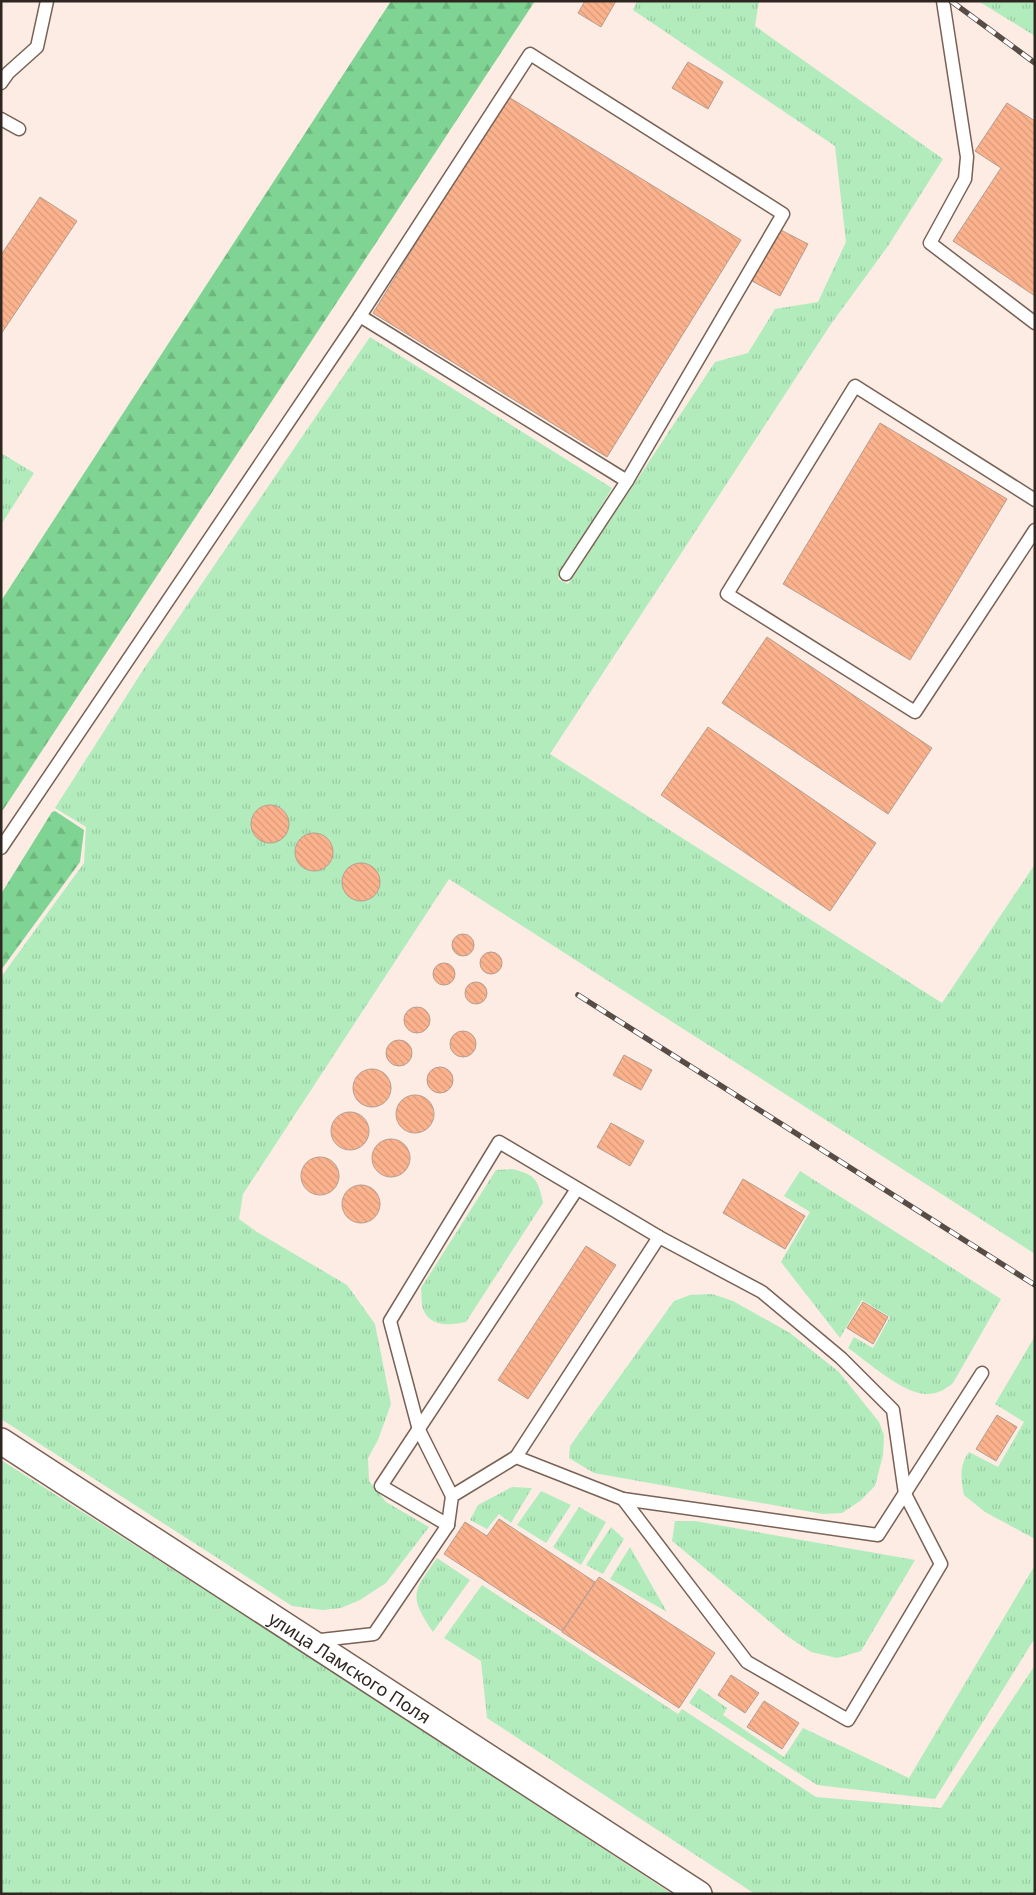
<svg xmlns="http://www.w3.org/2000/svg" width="1036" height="1895" viewBox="0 0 1036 1895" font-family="'Noto Sans',sans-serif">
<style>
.grass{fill:url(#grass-tufts)}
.forest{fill:url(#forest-firs)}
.building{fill:url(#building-back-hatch);stroke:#b69d90}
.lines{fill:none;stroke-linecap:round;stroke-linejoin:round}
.lane-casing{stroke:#796255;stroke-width:15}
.street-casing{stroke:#796255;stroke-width:28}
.lane{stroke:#fff;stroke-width:12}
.street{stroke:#fff;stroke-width:25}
.rail-casing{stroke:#574c46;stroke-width:5.5}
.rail{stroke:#fdfdfd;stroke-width:4;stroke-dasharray:11;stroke-linecap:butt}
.labels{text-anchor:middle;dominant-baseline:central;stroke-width:4.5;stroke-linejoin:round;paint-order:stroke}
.street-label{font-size:18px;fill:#302621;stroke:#fdfdfd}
</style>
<defs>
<pattern id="grass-tufts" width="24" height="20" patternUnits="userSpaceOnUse" patternTransform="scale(1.25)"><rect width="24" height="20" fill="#b2ecbd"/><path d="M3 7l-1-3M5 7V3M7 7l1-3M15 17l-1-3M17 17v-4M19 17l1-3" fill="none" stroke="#99caa2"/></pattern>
<pattern id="forest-firs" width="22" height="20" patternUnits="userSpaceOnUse" patternTransform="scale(1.25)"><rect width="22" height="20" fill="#7fd493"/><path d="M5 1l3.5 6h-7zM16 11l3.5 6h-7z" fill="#6eb67e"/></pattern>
<pattern id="building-back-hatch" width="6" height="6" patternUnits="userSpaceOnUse" patternTransform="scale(1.25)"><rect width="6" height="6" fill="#fcb38d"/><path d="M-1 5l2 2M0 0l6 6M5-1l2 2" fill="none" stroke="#d89a79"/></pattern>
</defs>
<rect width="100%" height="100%" fill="#fcece3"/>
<g class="grass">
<path d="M 637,1 L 759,1 L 755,26 L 943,159 L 888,246 L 831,324 L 550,754 L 942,1003 L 1035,864 L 1035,1254 L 449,879 L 243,1194 L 239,1219 L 257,1232 L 347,1285 L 375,1324 L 391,1404 L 378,1440 L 368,1458 L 369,1481 L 386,1502 L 429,1527 L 386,1583 L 360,1600 L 341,1608 L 323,1610 L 292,1606 L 1,1419 L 1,977 L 84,863 L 86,827 L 55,808 L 145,667 L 370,337 L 612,488 L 558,579 L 568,584 L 715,362 L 748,353 L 775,309 L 818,302 L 846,242 L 835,146 L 633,10 Z"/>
<path d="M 978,1 L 1035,1 L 1035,36 Z"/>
<path d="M 1,453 L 34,473 L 1,525 Z"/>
<path d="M 512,1169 C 536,1175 538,1179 543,1203 L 466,1322 C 451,1325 430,1328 423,1309 C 421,1303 422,1295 421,1288 L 496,1170 Z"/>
<path d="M 800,1171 L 1001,1299 L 953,1383 C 946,1389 939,1393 929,1394 C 905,1396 867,1361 848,1348 L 854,1337 L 873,1348 L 890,1317 L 862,1300 L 840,1338 L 781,1262 L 810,1212 L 784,1196 Z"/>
<path d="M 712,1294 L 733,1301 L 790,1333 L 839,1372 L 879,1422 L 884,1435 L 883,1455 L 875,1486 L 860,1501 L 842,1513 L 823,1514 L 594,1473 L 569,1458 L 570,1446 L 674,1301 L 690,1295 Z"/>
<path d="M 1035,1336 L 1035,1539 L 985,1512 L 964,1495 C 961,1480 959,1465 969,1452 L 998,1467 L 1024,1422 L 995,1404 Z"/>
<path d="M 1,1460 L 337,1674 L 672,1894 L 1,1894 Z"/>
<path d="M 512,1487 L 532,1488 L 511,1523 L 499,1514 L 487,1529 L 470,1520 L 478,1505 Z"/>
<path d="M 541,1491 L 571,1505 L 546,1543 L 517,1525 Z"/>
<path d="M 579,1507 L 606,1522 L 581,1565 L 553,1547 Z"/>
<path d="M 675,1521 L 695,1521 L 915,1560 L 861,1651 L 837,1658 L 811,1652 L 787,1636 L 672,1541 Z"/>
<path d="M 611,1527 L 624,1539 L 603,1574 L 586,1565 Z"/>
<path d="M 630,1547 L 667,1612 L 610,1579 Z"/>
<path d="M 437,1558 L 470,1580 L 433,1632 C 408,1595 413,1592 437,1558 Z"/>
<path d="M 1035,1565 L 1035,1638 L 935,1799 L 817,1785 L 689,1703 L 699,1688 L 727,1708 L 723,1715 L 784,1757 L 803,1728 L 909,1778 Z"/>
<path d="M 482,1585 L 678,1714 L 682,1709 L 816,1797 L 941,1808 L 1035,1665 L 1035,1894 L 755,1894 L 487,1718 L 481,1661 L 444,1638 Z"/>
</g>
<g class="forest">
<path d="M 391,1 L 535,1 L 1,813 L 1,601 Z"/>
<path d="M 55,811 L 84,830 L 80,862 L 1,970 L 1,894 L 52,812 Z"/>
</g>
<g class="building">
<path d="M 585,1 L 616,1 L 601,27 L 578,13 Z"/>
<path d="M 688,62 L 723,82 L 708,109 L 672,88 Z"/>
<path d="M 507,96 L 741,240 L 607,457 L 373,313 Z"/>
<path d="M 1007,103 L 1035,121 L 1035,296 L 953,241 L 1001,168 L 975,151 Z"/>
<path d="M 40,197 L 77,221 L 1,334 L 1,255 Z"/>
<path d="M 779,229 L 808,244 L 780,296 L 752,281 Z"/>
<path d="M 880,423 L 1007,499 L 910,660 L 783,584 Z"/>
<path d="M 767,637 L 932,748 L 888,814 L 722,703 Z"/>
<path d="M 708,727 L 876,843 L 830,911 L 661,795 Z"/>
<circle cx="270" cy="824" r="19"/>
<circle cx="314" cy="852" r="19"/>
<circle cx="361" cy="882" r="19"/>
<circle cx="463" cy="945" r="11"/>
<circle cx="491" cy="963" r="11"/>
<circle cx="444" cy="974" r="11"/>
<circle cx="476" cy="993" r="11"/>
<circle cx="417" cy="1020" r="13"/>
<circle cx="463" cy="1044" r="13"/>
<circle cx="399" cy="1053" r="13"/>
<path d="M 624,1055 L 652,1070 L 641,1090 L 613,1075 Z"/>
<circle cx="440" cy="1080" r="13"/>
<circle cx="372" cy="1088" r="19"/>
<circle cx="415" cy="1114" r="19"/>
<circle cx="350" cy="1131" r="19"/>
<path d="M 611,1123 L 644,1141 L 630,1166 L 597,1147 Z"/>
<circle cx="391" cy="1158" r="19"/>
<circle cx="320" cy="1176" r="19"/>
<path d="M 743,1179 L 805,1216 L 785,1249 L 723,1213 Z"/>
<circle cx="361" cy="1204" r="19"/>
<path d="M 586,1246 L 616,1265 L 528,1399 L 498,1380 Z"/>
<path d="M 863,1302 L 888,1317 L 873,1344 L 847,1328 Z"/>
<path d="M 997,1415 L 1017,1427 L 996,1461 L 976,1449 Z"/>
<path d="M 499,1519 L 595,1582 L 562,1631 L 444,1554 L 465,1522 L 487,1536 Z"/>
<path d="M 599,1577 L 715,1653 L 679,1708 L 562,1632 Z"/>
<path d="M 731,1675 L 759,1693 L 745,1713 L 718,1695 Z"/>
<path d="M 764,1701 L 799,1723 L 782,1749 L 747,1727 Z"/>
</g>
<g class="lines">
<defs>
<g id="lane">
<path d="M 943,1 L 967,157 L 965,179 L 930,243 L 1035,323"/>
<path d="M 1,83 L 8,73 L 37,47 L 47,1"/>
<path d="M 1,119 L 19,129"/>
<path d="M 360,316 L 627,481"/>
<path d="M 1035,500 L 855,386 L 727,594 L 915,712 L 1035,530"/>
<path d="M 1,848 L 360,316 L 530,54 L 783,214 L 627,481 L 566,574"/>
<path d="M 516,1457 L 659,1237"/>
<path d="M 452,1496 L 419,1430 L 390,1321 L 499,1142 L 659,1237 L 762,1292 L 841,1358 L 893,1410 L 905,1494 L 941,1564 L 848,1720 L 747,1662 L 623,1499"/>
<path d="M 448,1525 L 381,1486 L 577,1189"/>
<path d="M 312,1641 L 374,1634 L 448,1525 L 452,1496 L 516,1457 L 623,1499 L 878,1535 L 982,1373"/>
</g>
<g id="street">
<path id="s1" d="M 1,1441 L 699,1894"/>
</g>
</defs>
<use href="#lane" class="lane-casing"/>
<use href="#street" class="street-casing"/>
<use href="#lane" class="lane"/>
<use href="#street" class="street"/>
<defs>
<g id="rail">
<path d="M 951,1 L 1035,63"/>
<path d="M 578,995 L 1035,1285"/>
</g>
</defs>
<use href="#rail" class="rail-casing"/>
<use href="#rail" class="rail"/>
</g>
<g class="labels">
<g class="street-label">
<text stroke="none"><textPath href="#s1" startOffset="416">улица Ламского Поля</textPath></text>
</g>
</g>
<rect width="1036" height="1895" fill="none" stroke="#302621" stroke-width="5"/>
</svg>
